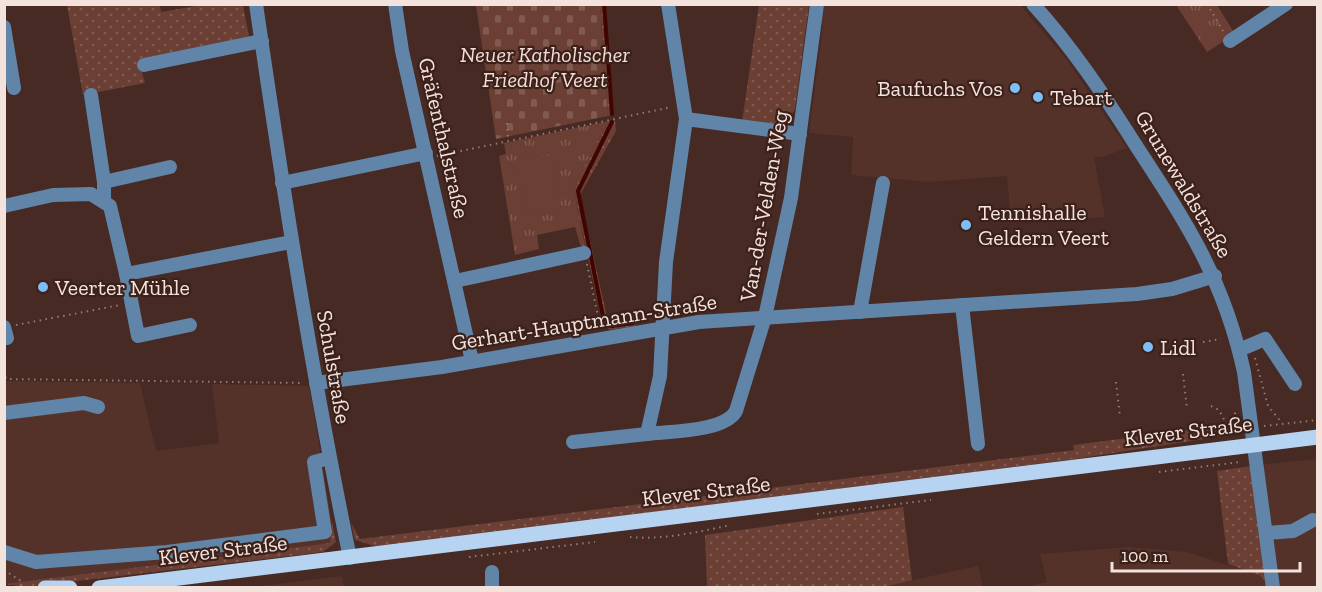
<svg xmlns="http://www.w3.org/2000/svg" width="1322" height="592" viewBox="0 0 1322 592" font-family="'Zilla Slab',serif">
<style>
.built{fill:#553229}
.grass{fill:url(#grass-dots)}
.cemetery{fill:url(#cemetery-stones)}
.park{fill:url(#park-tufts)}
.garden{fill:#6b3f34}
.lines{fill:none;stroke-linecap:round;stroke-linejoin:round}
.stream{stroke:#400500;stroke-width:4}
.path{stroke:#947c76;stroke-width:2;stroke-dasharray:1.5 4.5;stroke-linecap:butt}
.minor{stroke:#6085a8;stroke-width:14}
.major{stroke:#b6d4f1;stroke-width:15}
.poi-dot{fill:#7dbef9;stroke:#3b211a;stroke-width:2}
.labels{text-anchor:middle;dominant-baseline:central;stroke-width:4.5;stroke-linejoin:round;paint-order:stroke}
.park-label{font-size:22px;font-style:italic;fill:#f2ddd7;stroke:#3b211a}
.poi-label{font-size:22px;fill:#f4e2dd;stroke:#3b211a;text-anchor:start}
.street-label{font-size:22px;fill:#f4e2dd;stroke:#3b211a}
</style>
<defs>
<pattern id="grass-dots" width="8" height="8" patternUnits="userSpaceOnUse" patternTransform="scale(1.5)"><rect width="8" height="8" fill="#6b3f34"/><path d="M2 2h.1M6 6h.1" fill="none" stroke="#815a51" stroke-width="1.8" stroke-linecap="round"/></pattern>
<pattern id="cemetery-stones" width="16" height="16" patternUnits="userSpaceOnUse" patternTransform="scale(1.5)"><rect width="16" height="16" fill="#6b3f34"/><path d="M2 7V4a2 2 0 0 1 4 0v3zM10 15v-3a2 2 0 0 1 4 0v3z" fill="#815a51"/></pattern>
<pattern id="park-tufts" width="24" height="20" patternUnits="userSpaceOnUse" patternTransform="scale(1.5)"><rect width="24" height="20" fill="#6b3f34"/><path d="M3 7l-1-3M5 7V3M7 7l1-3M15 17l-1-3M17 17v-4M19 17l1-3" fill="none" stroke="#815a51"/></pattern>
</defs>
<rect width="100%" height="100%" fill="#462a23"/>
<g class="built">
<path d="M 821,5 L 1021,6 L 1067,60 L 1127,148 L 1102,157 L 1094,157 L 1105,217 L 1011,223 L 1007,176 L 928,182 L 851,175 L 853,137 L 809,133 L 823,25 L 818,23 Z"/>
<path d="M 4,381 L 140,383 L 156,451 L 219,443 L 212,384 L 309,386 L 332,522 L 330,543 L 5,584 Z"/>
<path d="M 1317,459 L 1317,587 L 1019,588 L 1047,582 L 1040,554 L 1129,547 L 1187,552 L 1259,575 L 1272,586 L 1258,465 Z"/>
<path d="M 978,566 L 983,587 L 881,587 L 912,580 Z"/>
<path d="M 342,576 L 344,587 L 253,587 Z"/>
</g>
<g class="grass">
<path d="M 67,5 L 160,5 L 161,12 L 202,5 L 243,5 L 251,47 L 141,69 L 145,83 L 83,95 Z"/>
<path d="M 600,5 L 605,5 L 614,114 L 608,116 Z"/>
<path d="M 759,5 L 809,5 L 795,109 L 786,124 L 742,122 Z"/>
<path d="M 615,120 L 616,131 L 580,195 L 607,317 L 612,324 L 637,320 L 635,326 L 609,330 L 601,318 L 573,186 L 609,121 Z"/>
<path d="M 1230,425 L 1217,437 L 1075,459 L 378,547 L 355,540 L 351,523 L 360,539 L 1074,450 L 1073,445 Z"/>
<path d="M 1258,465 L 1273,587 L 1259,575 L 1228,564 L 1217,471 Z"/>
<path d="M 903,507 L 912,580 L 880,588 L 707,587 L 705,535 Z"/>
<path d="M 332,522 L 336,542 L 323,552 L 26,587 L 4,584 L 330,543 Z"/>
</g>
<path class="cemetery" d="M 476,5 L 600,5 L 608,116 L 496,139 Z"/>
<g class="park">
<path d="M 1176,5 L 1217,5 L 1235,34 L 1207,52 Z"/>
<path d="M 609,121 L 573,186 L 586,250 L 582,251 L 575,227 L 537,235 L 539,249 L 515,255 L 499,156 L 506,154 L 504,143 Z"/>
</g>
<path class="garden" d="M 552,155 L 562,210 L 526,216 L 516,161 Z"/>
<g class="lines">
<g class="stream">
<path d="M 604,4 L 612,114"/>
<path d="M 612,122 L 578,191 L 603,317 L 612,326 L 633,323"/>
</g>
<g class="path">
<path d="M 1207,4 L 1223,31"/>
<path d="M 507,123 L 508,139"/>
<path d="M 437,156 L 672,107"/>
<path d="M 587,264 L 600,326"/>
<path d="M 16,325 L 120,305"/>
<path d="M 1203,342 L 1221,339"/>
<path d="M 1255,358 L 1268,406 L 1282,423"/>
<path d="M 4,371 L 6,379"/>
<path d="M 1183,374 L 1187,409"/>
<path d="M 4,379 L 304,383"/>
<path d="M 1116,382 L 1120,417"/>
<path d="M 1211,406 L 1219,410 L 1229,429"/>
<path d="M 1264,426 L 1318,420"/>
<path d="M 1228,430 L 1240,429"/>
<path d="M 1219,436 L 1235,424 L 1235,409"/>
<path d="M 1159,472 L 1240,462"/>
<path d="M 817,514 L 931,500"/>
<path d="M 630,537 C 664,540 698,532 731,525"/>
<path d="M 469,557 L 595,542"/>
<path d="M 4,570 L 21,581 L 21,588"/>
</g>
<g class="minor">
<path d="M 256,4 C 283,190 312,375 350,558"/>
<path d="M 395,4 L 402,51 L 472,361"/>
<path d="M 668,4 L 686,119 L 666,262 L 660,376 L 647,434 C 670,431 724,432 736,411 L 765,317 L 791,198 L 817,4"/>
<path d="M 1033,4 C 1072,47 1104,95 1135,144 C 1186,222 1224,279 1244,372 L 1273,588"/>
<path d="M 4,27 L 14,88"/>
<path d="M 1230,41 L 1286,4"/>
<path d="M 144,65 L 262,41"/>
<path d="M 91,95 L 104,182 L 104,202"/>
<path d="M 686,119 L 800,134"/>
<path d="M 104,182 L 170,167"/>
<path d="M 282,183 L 426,153"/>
<path d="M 4,206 L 53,195 L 91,194 L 110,206 L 126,274 L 291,242"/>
<path d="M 126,274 L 138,336 L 190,325"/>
<path d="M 455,281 L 584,253"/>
<path d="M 962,305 L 978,444"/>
<path d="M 860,312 L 883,183"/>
<path d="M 4,327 L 7,338"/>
<path d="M 1239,350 L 1265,339 L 1295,384"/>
<path d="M 316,383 L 442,367 L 699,322 L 1137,294 L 1172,289 L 1215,276"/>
<path d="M 4,413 L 84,403 L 98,407"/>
<path d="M 573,442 L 647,434"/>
<path d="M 1266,533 L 1293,531 L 1313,520"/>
<path d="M 4,552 L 36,562 L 167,552 L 325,532 L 314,462 L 329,458"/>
<path d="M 492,588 L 492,572"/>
</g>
<g class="major">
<path d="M 45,588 L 70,588"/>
<path d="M 99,588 L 1318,437"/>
</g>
</g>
<g class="poi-dot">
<circle cx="1015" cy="88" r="6"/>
<circle cx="1038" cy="97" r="6"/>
<circle cx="966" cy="225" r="6"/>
<circle cx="43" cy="287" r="6"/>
<circle cx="1148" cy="347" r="6"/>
</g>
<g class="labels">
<g class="park-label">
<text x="545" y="54">Neuer Katholischer<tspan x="545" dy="25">Friedhof Veert</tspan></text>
</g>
<g class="poi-label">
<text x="1003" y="88" text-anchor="end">Baufuchs Vos</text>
<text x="1050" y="97">Tebart</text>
<text x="978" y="212">Tennishalle<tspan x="978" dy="25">Geldern Veert</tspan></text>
<text x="55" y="287">Veerter Mühle</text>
<text x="1160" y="347">Lidl</text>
</g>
<g class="street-label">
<text transform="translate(444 138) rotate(77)">Gräfenthalstraße</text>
<text transform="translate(1184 184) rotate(59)">Grunewaldstraße</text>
<text transform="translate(764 206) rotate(-80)">Van-der-Velden-Weg</text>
<text transform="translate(584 322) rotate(-9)">Gerhart-Hauptmann-Straße</text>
<text transform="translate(334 367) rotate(80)">Schulstraße</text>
<text transform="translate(1188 431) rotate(-7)">Klever Straße</text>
<text transform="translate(706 491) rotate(-7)">Klever Straße</text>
<text transform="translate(223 550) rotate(-7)">Klever Straße</text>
</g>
</g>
<rect width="1322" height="592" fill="none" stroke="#f4e2dd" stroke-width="12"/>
<path d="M1112 562v9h188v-9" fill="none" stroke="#f4e2dd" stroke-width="3"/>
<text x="1121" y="562" font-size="18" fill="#f4e2dd" stroke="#3b211a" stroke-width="4.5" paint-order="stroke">100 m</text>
</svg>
